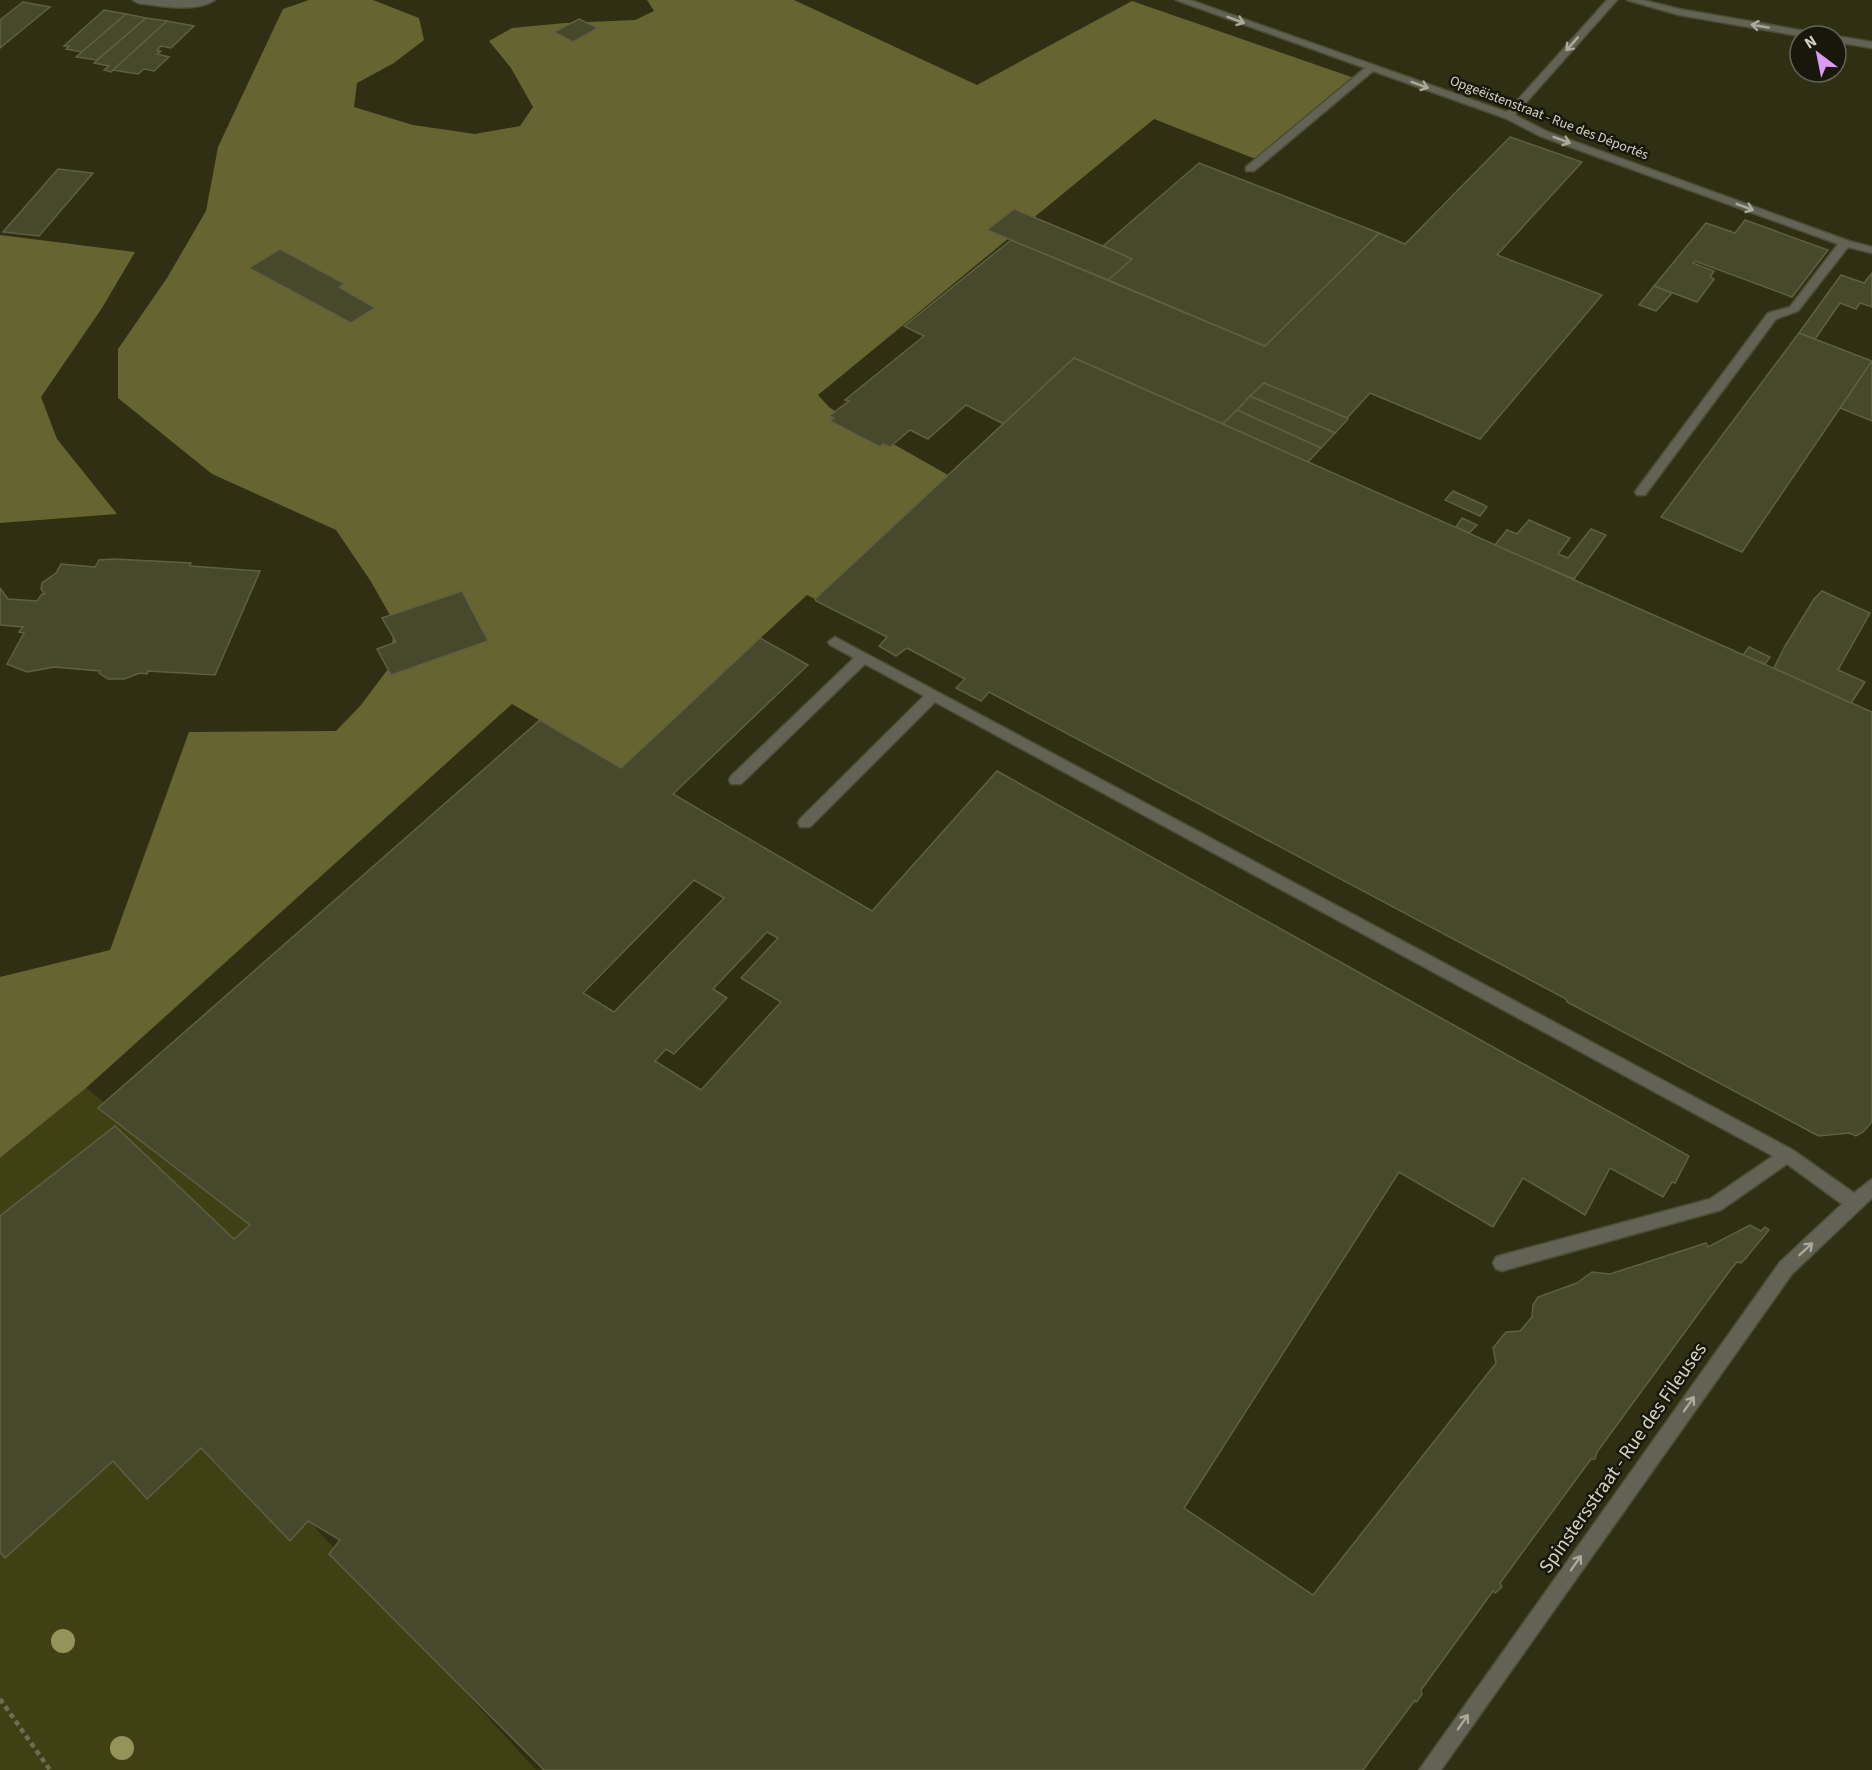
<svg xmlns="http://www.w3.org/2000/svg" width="1872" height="1770" viewBox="0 0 1872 1770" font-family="'Source Sans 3',sans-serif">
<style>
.green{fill:#414014}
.forest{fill:#666531}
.building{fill:#48482c;stroke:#5f5f42;stroke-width:1.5;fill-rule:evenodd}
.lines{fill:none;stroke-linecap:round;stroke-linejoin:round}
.minor-casing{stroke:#4d4d34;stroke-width:3}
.path{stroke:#6d6c55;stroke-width:4.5;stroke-dasharray:5 4;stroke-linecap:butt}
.minor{fill:#626255;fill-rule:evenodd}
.tree{fill:#94935a}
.oneway{stroke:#abab9c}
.labels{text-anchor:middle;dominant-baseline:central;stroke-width:5;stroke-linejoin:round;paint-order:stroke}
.far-street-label{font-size:14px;fill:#d3d3c3;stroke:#17170b}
.near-street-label{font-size:20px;fill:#d3d3c3;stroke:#17170b}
</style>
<rect width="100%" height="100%" fill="#302f14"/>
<path class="green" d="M 86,1088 L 450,1372 L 313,1525 L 536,1770 L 0,1770 L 0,1158 Z"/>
<g class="forest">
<path d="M 309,0 L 373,0 L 419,18 L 424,40 L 394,63 L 357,83 L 354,107 L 413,125 L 475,134 L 520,126 L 533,107 L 511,68 L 489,41 L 512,28 L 565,23 L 635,20 L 654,11 L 647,0 L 794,0 L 977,85 L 1132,1 L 1357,79 L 1258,160 L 1154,119 L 818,395 L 830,408 L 948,475 L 815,599 L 807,595 L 621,768 L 512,704 L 86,1088 L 0,1158 L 0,977 L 110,950 L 189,732 L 336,731 L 361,705 L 388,669 L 395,624 L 370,580 L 336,530 L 212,474 L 118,398 L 118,349 L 167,278 L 206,211 L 218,147 L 283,9 Z"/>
<path d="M 0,235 L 135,252 L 102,308 L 41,397 L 57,439 L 117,514 L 0,523 Z"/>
</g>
<g class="building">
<path d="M 23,2 L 50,7 L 0,48 L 0,20 Z"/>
<path d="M 104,10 L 126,14 L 82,52 L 66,49 L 69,46 L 64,46 Z"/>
<path d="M 126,14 L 146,18 L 97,60 L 76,57 Z"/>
<path d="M 146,18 L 167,21 L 111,72 L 104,70 L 109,66 L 94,63 Z"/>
<path d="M 579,19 L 598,28 L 573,42 L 554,32 Z"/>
<path d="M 167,21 L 194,26 L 171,48 L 161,46 L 157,50 L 161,51 L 157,54 L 169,57 L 154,71 L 144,69 L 138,74 L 113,70 Z"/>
<path d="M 1510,137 L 1582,162 L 1497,255 L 1602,295 L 1480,439 L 1370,393 L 1347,418 L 1264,383 L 1223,424 L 1074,358 L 1004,424 L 966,405 L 928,439 L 910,430 L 890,447 L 883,444 L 880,447 L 830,421 L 834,418 L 829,416 L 849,401 L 845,400 L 924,336 L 904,326 L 1011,240 L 1265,346 L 1379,233 L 1405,244 Z"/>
<path d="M 1199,163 L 1379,233 L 1265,346 L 1108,280 L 1132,259 L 1103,246 Z"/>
<path d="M 58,169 L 93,173 L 39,236 L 3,232 Z"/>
<path d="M 1014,209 L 1103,246 L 1132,259 L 1108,280 L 987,230 Z"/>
<path d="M 1745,220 L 1828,250 L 1792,297 L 1695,261 L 1693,263 L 1714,271 L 1710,277 L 1714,279 L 1697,302 L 1654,286 L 1706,223 L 1735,233 Z"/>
<path d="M 280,249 L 345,284 L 339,287 L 375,308 L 351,323 L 249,268 Z"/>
<path d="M 1872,273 L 1872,307 L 1860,303 L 1856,309 L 1840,303 L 1815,339 L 1799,333 L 1841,275 L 1864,283 Z"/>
<path d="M 1654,286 L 1672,293 L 1656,311 L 1639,305 Z"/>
<path d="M 1799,333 L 1872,361 L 1742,552 L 1661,517 Z"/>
<path d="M 1074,358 L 1872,712 L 1872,1122 L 1863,1132 L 1856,1136 L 1849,1133 L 1819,1136 L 1815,1134 L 1567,1002 L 1566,999 L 989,692 L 981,701 L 956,688 L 965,679 L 907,648 L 896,656 L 879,646 L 887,637 L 816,601 L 815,599 Z"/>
<path d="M 1872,361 L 1872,421 L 1840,408 Z"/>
<path d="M 1264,383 L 1347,418 L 1348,419 L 1335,433 L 1250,396 Z"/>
<path d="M 1250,396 L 1335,433 L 1321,448 L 1237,410 Z"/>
<path d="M 1237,410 L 1321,448 L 1308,462 L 1223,424 Z"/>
<path d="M 1453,491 L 1484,505 L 1487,507 L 1480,516 L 1445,500 Z"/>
<path d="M 1462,518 L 1477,525 L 1469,533 L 1456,527 Z"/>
<path d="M 1529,520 L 1570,538 L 1558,554 L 1568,558 L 1591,529 L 1606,535 L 1574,579 L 1495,545 L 1507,530 L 1517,534 Z"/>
<path d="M 114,559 L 191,563 L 190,566 L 260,571 L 215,675 L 148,671 L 147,674 L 140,673 L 124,679 L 108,679 L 99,673 L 100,671 L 54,667 L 27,672 L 7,664 L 24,633 L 19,632 L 23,627 L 0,625 L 0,588 L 8,599 L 37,601 L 42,594 L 45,594 L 41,589 L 42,583 L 56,573 L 61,564 L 95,567 L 99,560 Z"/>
<path d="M 462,591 L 488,641 L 391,675 L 377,649 L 396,642 L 382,618 Z"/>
<path d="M 1822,591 L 1870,613 L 1838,670 L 1865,682 L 1851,703 L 1774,668 L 1785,646 L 1814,599 Z"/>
<path d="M 760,638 L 808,665 L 673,794 L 872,911 L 997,771 L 1689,1156 L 1675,1183 L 1672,1182 L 1663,1197 L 1610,1168 L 1585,1215 L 1523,1178 L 1493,1227 L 1399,1172 L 1184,1508 L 1313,1595 L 1496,1363 L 1493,1348 L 1506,1332 L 1520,1331 L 1532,1317 L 1533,1305 L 1538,1297 L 1577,1283 L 1592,1272 L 1610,1274 L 1706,1243 L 1708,1247 L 1750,1225 L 1761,1231 L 1765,1227 L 1769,1230 L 1746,1258 L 1741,1263 L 1737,1262 L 1731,1269 L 1597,1452 L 1595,1459 L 1591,1459 L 1500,1583 L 1502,1587 L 1495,1593 L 1493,1591 L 1421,1690 L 1422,1694 L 1418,1700 L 1416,1702 L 1415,1700 L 1363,1770 L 544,1770 L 329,1554 L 340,1540 L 308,1521 L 290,1541 L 201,1448 L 147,1499 L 113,1461 L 5,1558 L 0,1552 L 0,1216 L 115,1126 L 234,1239 L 250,1225 L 98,1108 L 540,720 L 621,768 ZM 694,880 L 724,898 L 614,1012 L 583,993 ZM 767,932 L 778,938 L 741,978 L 781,1002 L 701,1090 L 655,1061 L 666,1049 L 674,1054 L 727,998 L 713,989 Z"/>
<path d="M 1749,647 L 1770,657 L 1765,664 L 1743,655 Z"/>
</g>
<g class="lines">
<defs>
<g id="minor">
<path d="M 133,0 L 215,0 C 196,13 160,6 138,3 Z"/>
<path d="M 1176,0 L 1190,0 L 1507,112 L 1607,0 L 1617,0 L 1515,115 L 1548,132 L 1849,241 L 1872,247 L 1872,253 L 1848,247 L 1798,311 L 1776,319 L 1645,495 L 1637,495 L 1635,492 L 1637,489 L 1768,313 L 1790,307 L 1838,244 L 1540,136 L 1505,118 L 1373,71 L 1254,171 L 1246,171 L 1246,167 L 1365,68 Z"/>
<path d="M 1627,0 L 1643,0 L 1679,9 L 1817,33 L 1822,36 L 1800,36 L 1679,15 Z"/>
<path d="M 1836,36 L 1872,42 L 1872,48 L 1836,42 Z"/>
<path d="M 835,637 L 1793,1150 L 1854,1193 L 1872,1179 L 1872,1198 L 1792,1274 L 1441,1770 L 1419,1770 L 1780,1262 L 1842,1204 L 1787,1164 L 1721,1210 L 1502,1271 L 1496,1269 L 1493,1263 L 1496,1257 L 1502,1255 L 1710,1199 L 1773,1156 L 935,702 L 810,827 L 800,827 L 798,823 L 800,819 L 924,696 L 865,664 L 741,784 L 731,784 L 729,780 L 731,776 L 854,658 L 830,645 L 828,642 Z"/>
</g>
</defs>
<use href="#minor" class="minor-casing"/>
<path class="path" d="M 0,1699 L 50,1770"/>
<use href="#minor" class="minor"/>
</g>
<g class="tree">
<circle cx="63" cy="1641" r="12"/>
<circle cx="122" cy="1748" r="12"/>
</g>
<defs><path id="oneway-shaft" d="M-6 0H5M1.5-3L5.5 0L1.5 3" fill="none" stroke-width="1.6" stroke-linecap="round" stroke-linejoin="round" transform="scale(1.5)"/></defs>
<g class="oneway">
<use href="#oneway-shaft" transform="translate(1236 20) rotate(20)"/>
<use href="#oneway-shaft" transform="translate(1760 26) rotate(-170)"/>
<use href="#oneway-shaft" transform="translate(1572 44) rotate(132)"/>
<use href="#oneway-shaft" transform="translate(1420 85) rotate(20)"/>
<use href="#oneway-shaft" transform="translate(1562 140) rotate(20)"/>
<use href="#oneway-shaft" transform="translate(1745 207) rotate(20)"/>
<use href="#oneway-shaft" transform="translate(1806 1249) rotate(-43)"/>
<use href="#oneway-shaft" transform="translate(1689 1404) rotate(-55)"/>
<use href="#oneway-shaft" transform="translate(1576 1563) rotate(-55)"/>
<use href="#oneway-shaft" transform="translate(1463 1722) rotate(-55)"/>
</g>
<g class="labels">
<g class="far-street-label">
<text transform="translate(1549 118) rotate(21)">Opgeëistenstraat - Rue des Déportés</text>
</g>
<g class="near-street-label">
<text transform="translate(1623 1458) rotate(-55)">Spinstersstraat - Rue des Fileuses</text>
</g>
</g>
<g transform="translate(1818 54) rotate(328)"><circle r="28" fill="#17170b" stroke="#626255" stroke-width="1.5"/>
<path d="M0-4.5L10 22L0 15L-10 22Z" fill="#dd99f3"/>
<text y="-9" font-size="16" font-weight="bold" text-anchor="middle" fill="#d3d3c3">N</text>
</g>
</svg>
